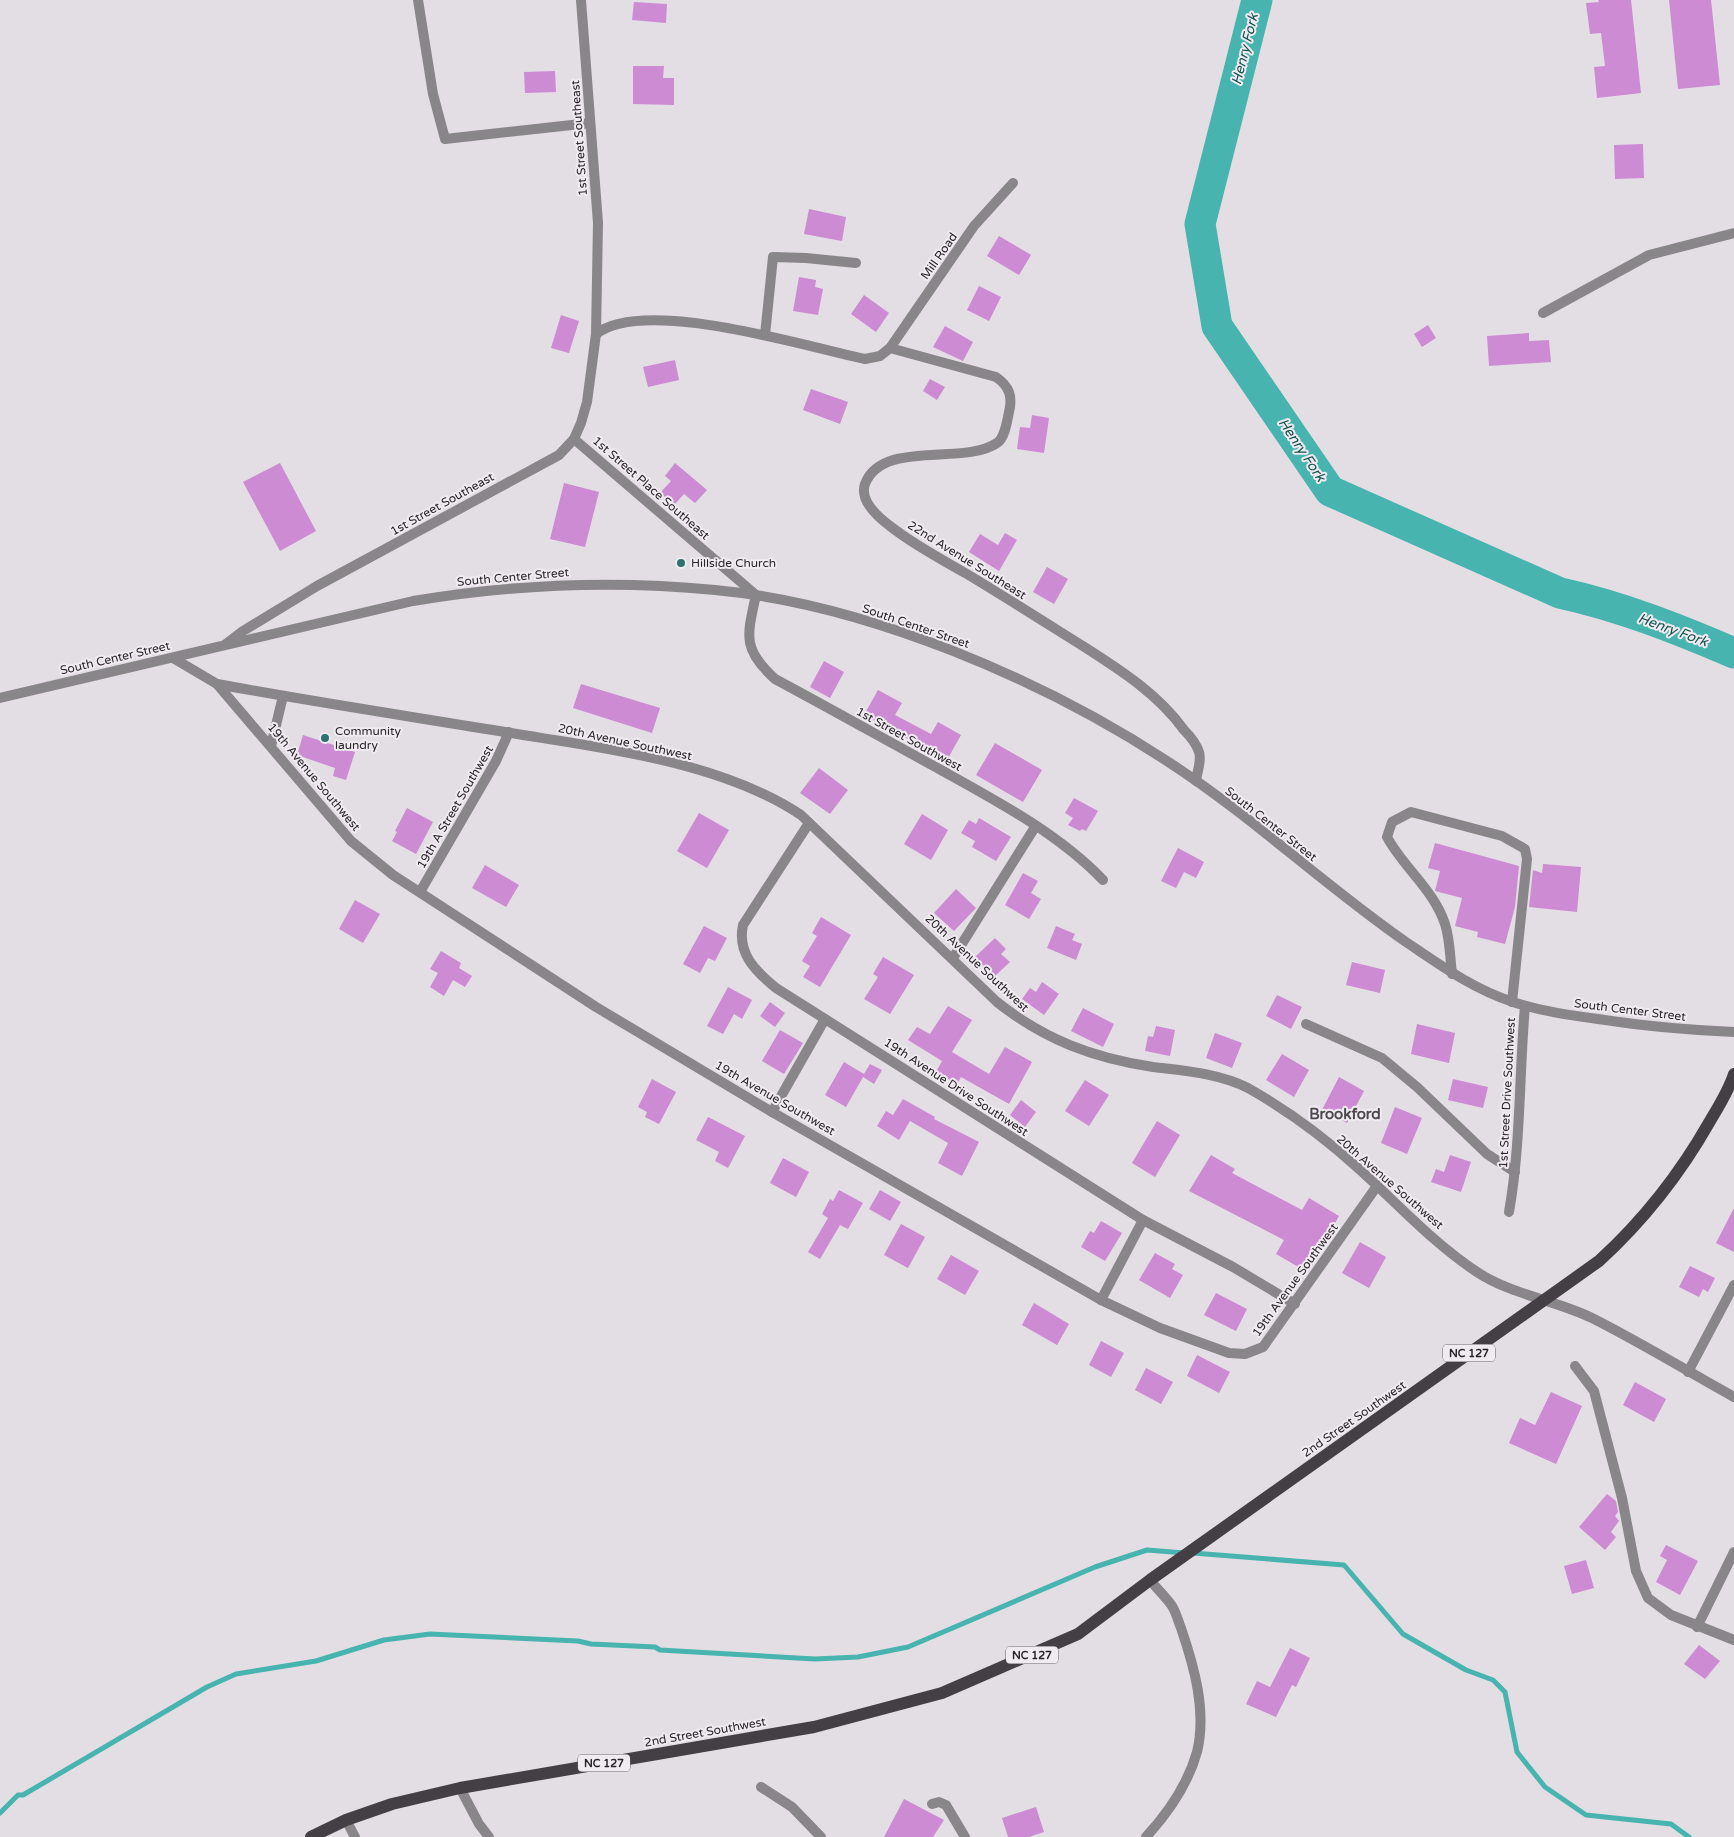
<svg xmlns="http://www.w3.org/2000/svg" width="1734" height="1837" viewBox="0 0 1734 1837" font-family="'Varela Round',sans-serif">
<style>
.lines{fill:none;stroke-linecap:round;stroke-linejoin:round}
.stream{stroke:#47b4af;stroke-width:5}
.river{stroke:#47b4af;stroke-width:31}
.building{fill:#cd8bd3}
.service{stroke:#898689;stroke-width:10}
.minor{stroke:#898689;stroke-width:10}
.tertiary{stroke:#898689;stroke-width:10}
.primary{stroke:#443f44;stroke-width:12}
.poi-dot{fill:#2a7370;stroke:#f0eaf1;stroke-width:2}
.labels{text-anchor:middle;dominant-baseline:central;stroke-width:4;stroke-linejoin:round;paint-order:stroke}
.shield{fill:#f0eaf1;stroke:#646164;stroke-width:1}
.shield-label{font-size:11px;font-weight:bold;fill:#282628}
.street-label{font-size:12px;fill:#282628;stroke:#f0eaf1}
.poi-label{font-size:12px;fill:#282628;stroke:#f0eaf1;text-anchor:start}
.water-label{font-size:14px;font-style:italic;fill:#12524f;stroke:#f0eaf1}
.quarter-label{font-size:15px;font-weight:bold;fill:#4d484e;stroke:#f0eaf1}
</style>
<rect width="100%" height="100%" fill="#e3dde4"/>
<g class="lines">
<g class="stream">
<path d="M 1193,1553 L 1344,1565 L 1403,1634 L 1466,1670 L 1493,1680 L 1505,1692 L 1517,1752 L 1545,1787 L 1586,1815 L 1671,1824 L 1689,1837"/>
<path d="M 0,1813 L 18,1795 L 23,1795 L 207,1687 L 236,1674 L 316,1661 L 384,1640 L 430,1634 L 578,1641 L 591,1644 L 655,1647 L 660,1650 L 815,1659 L 858,1657 L 908,1647 L 1095,1567 L 1147,1550 L 1185,1553"/>
</g>
<path class="river" d="M 1257,0 L 1200,224 L 1217,326 L 1330,491 L 1560,593 C 1620,606 1678,629 1734,653"/>
</g>
<g class="building">
<path d="M 1598,0 L 1631,0 L 1641,93 L 1597,98 L 1594,67 L 1605,66 L 1601,33 L 1590,34 L 1586,3 L 1599,2 Z"/>
<path d="M 1669,0 L 1711,0 L 1720,85 L 1678,89 Z"/>
<path d="M 634,2 L 667,4 L 666,23 L 632,20 Z"/>
<path d="M 633,66 L 664,66 L 663,78 L 674,78 L 674,105 L 633,104 Z"/>
<path d="M 555,71 L 556,92 L 525,93 L 524,72 Z"/>
<path d="M 1643,144 L 1644,178 L 1615,179 L 1614,145 Z"/>
<path d="M 809,209 L 846,217 L 842,241 L 804,234 Z"/>
<path d="M 999,236 L 1031,255 L 1019,275 L 987,256 Z"/>
<path d="M 799,277 L 816,280 L 815,287 L 823,289 L 818,315 L 793,311 Z"/>
<path d="M 979,286 L 1001,297 L 989,321 L 967,310 Z"/>
<path d="M 864,295 L 889,313 L 876,332 L 851,314 Z"/>
<path d="M 561,315 L 579,321 L 569,353 L 551,348 Z"/>
<path d="M 1428,325 L 1436,338 L 1422,347 L 1414,334 Z"/>
<path d="M 945,326 L 973,342 L 963,361 L 933,347 Z"/>
<path d="M 1529,333 L 1529,341 L 1549,340 L 1551,362 L 1489,366 L 1487,336 Z"/>
<path d="M 675,360 L 679,380 L 648,387 L 643,367 Z"/>
<path d="M 930,379 L 945,387 L 937,400 L 923,391 Z"/>
<path d="M 811,389 L 848,402 L 840,424 L 803,410 Z"/>
<path d="M 1032,415 L 1049,418 L 1044,453 L 1017,449 L 1020,427 L 1030,428 Z"/>
<path d="M 280,463 L 316,531 L 280,551 L 243,482 Z"/>
<path d="M 675,463 L 707,490 L 695,503 L 684,494 L 674,505 L 660,493 L 671,481 L 665,476 Z"/>
<path d="M 564,483 L 599,492 L 585,547 L 550,539 Z"/>
<path d="M 1005,533 L 1017,540 L 999,571 L 969,552 L 980,534 L 998,545 Z"/>
<path d="M 1047,567 L 1068,579 L 1054,604 L 1033,592 Z"/>
<path d="M 824,661 L 844,672 L 830,698 L 810,687 Z"/>
<path d="M 581,684 L 660,708 L 652,733 L 573,708 Z"/>
<path d="M 878,690 L 902,703 L 895,715 L 931,734 L 938,722 L 961,735 L 947,760 L 864,715 Z"/>
<path d="M 303,735 L 355,752 L 346,780 L 333,776 L 335,768 L 297,755 Z"/>
<path d="M 995,743 L 1042,770 L 1023,802 L 976,775 Z"/>
<path d="M 819,768 L 848,790 L 830,814 L 800,793 Z"/>
<path d="M 1074,798 L 1098,811 L 1086,831 L 1082,829 L 1080,831 L 1068,825 L 1073,818 L 1065,813 Z"/>
<path d="M 407,808 L 433,822 L 416,854 L 392,841 L 397,832 L 395,831 Z"/>
<path d="M 699,813 L 729,830 L 707,868 L 677,851 Z"/>
<path d="M 922,814 L 948,830 L 931,860 L 904,844 Z"/>
<path d="M 979,818 L 1011,837 L 996,861 L 972,847 L 975,841 L 961,833 L 969,820 L 976,824 Z"/>
<path d="M 1435,843 L 1519,866 L 1515,907 L 1505,944 L 1477,937 L 1478,932 L 1455,926 L 1462,898 L 1435,891 L 1440,871 L 1428,868 Z"/>
<path d="M 1178,848 L 1204,862 L 1196,878 L 1184,872 L 1176,888 L 1161,881 Z"/>
<path d="M 1543,864 L 1581,867 L 1577,912 L 1529,907 L 1533,870 L 1542,873 Z"/>
<path d="M 485,865 L 519,885 L 506,907 L 472,888 Z"/>
<path d="M 1023,873 L 1038,881 L 1031,893 L 1041,899 L 1029,919 L 1005,905 Z"/>
<path d="M 956,889 L 976,908 L 954,931 L 934,913 Z"/>
<path d="M 355,900 L 380,914 L 363,943 L 339,929 Z"/>
<path d="M 821,917 L 851,935 L 820,987 L 803,977 L 810,966 L 802,961 L 817,936 L 812,933 Z"/>
<path d="M 704,926 L 727,938 L 715,961 L 708,958 L 700,973 L 683,964 Z"/>
<path d="M 1056,926 L 1075,934 L 1072,940 L 1082,944 L 1076,960 L 1047,948 Z"/>
<path d="M 995,938 L 1006,949 L 1001,954 L 1010,962 L 994,977 L 975,957 Z"/>
<path d="M 441,951 L 461,963 L 459,968 L 472,976 L 465,987 L 453,980 L 444,996 L 430,987 L 438,973 L 430,969 Z"/>
<path d="M 883,957 L 914,975 L 890,1014 L 864,999 L 878,977 L 873,974 Z"/>
<path d="M 1352,962 L 1385,970 L 1380,993 L 1346,985 Z"/>
<path d="M 1042,982 L 1059,994 L 1044,1015 L 1022,999 L 1030,988 L 1036,992 Z"/>
<path d="M 728,987 L 752,1000 L 742,1019 L 734,1014 L 723,1034 L 707,1026 Z"/>
<path d="M 1277,995 L 1302,1007 L 1291,1029 L 1266,1016 Z"/>
<path d="M 770,1002 L 785,1013 L 775,1027 L 760,1016 Z"/>
<path d="M 948,1006 L 972,1020 L 952,1052 L 989,1074 L 1005,1047 L 1032,1062 L 1009,1104 L 961,1077 L 957,1084 L 936,1072 L 942,1061 L 908,1040 L 917,1027 L 930,1034 Z"/>
<path d="M 1083,1008 L 1114,1024 L 1103,1047 L 1071,1031 Z"/>
<path d="M 1417,1024 L 1455,1033 L 1449,1063 L 1411,1054 Z"/>
<path d="M 1156,1026 L 1175,1030 L 1170,1056 L 1145,1051 L 1148,1036 L 1153,1037 Z"/>
<path d="M 780,1030 L 803,1043 L 784,1074 L 762,1061 Z"/>
<path d="M 1215,1033 L 1242,1043 L 1232,1068 L 1206,1058 Z"/>
<path d="M 1282,1054 L 1309,1070 L 1294,1097 L 1266,1080 Z"/>
<path d="M 844,1062 L 864,1074 L 870,1064 L 882,1070 L 874,1084 L 863,1077 L 846,1107 L 825,1095 Z"/>
<path d="M 1339,1077 L 1364,1091 L 1347,1123 L 1322,1110 Z"/>
<path d="M 652,1079 L 676,1092 L 659,1124 L 645,1117 L 647,1112 L 638,1107 Z"/>
<path d="M 1453,1079 L 1488,1087 L 1483,1108 L 1448,1100 Z"/>
<path d="M 1085,1080 L 1109,1095 L 1089,1126 L 1065,1111 Z"/>
<path d="M 903,1099 L 935,1117 L 934,1119 L 979,1142 L 962,1176 L 938,1163 L 948,1143 L 910,1121 L 899,1140 L 877,1126 L 886,1111 L 893,1115 Z"/>
<path d="M 1021,1100 L 1036,1112 L 1025,1127 L 1010,1115 Z"/>
<path d="M 1395,1107 L 1422,1118 L 1407,1154 L 1381,1143 Z"/>
<path d="M 708,1117 L 745,1136 L 728,1168 L 715,1161 L 719,1152 L 696,1140 Z"/>
<path d="M 1157,1121 L 1180,1135 L 1155,1177 L 1132,1163 Z"/>
<path d="M 1211,1155 L 1235,1169 L 1232,1173 L 1302,1210 L 1309,1198 L 1339,1216 L 1319,1251 L 1321,1253 L 1307,1272 L 1276,1254 L 1284,1240 L 1189,1191 Z"/>
<path d="M 1450,1155 L 1471,1162 L 1461,1192 L 1431,1182 L 1436,1169 L 1444,1172 Z"/>
<path d="M 783,1158 L 809,1172 L 796,1197 L 770,1183 Z"/>
<path d="M 839,1190 L 863,1203 L 848,1229 L 840,1225 L 820,1259 L 808,1252 L 828,1218 L 822,1214 L 830,1199 L 833,1201 Z"/>
<path d="M 880,1190 L 901,1202 L 890,1221 L 869,1209 Z"/>
<path d="M 1734,1208 L 1734,1252 L 1716,1243 Z"/>
<path d="M 1101,1221 L 1122,1233 L 1105,1261 L 1081,1247 L 1090,1231 L 1094,1233 Z"/>
<path d="M 901,1224 L 925,1237 L 908,1268 L 884,1255 Z"/>
<path d="M 1360,1242 L 1386,1257 L 1369,1288 L 1342,1273 Z"/>
<path d="M 1155,1253 L 1175,1264 L 1172,1269 L 1183,1275 L 1170,1298 L 1139,1280 Z"/>
<path d="M 951,1255 L 979,1271 L 965,1295 L 937,1279 Z"/>
<path d="M 1690,1266 L 1715,1278 L 1708,1292 L 1703,1289 L 1699,1297 L 1679,1287 Z"/>
<path d="M 1216,1293 L 1247,1309 L 1236,1331 L 1204,1315 Z"/>
<path d="M 1034,1303 L 1069,1324 L 1057,1345 L 1022,1325 Z"/>
<path d="M 1101,1341 L 1124,1353 L 1111,1377 L 1089,1365 Z"/>
<path d="M 1197,1355 L 1230,1372 L 1219,1393 L 1187,1376 Z"/>
<path d="M 1146,1368 L 1173,1382 L 1161,1404 L 1135,1390 Z"/>
<path d="M 1635,1382 L 1666,1399 L 1654,1422 L 1623,1405 Z"/>
<path d="M 1551,1392 L 1582,1406 L 1556,1464 L 1509,1443 L 1520,1418 L 1535,1425 Z"/>
<path d="M 1607,1494 L 1616,1501 L 1618,1512 L 1615,1516 L 1619,1521 L 1611,1532 L 1616,1537 L 1605,1550 L 1579,1527 Z"/>
<path d="M 1666,1545 L 1698,1561 L 1680,1595 L 1656,1582 L 1667,1560 L 1660,1556 Z"/>
<path d="M 1586,1560 L 1594,1588 L 1572,1594 L 1564,1566 Z"/>
<path d="M 1699,1645 L 1720,1661 L 1705,1679 L 1684,1664 Z"/>
<path d="M 1290,1648 L 1310,1658 L 1296,1687 L 1292,1685 L 1276,1717 L 1246,1704 L 1257,1681 L 1270,1687 Z"/>
<path d="M 904,1799 L 944,1820 L 933,1837 L 884,1837 Z"/>
<path d="M 1036,1807 L 1044,1832 L 1029,1837 L 1008,1837 L 1002,1818 Z"/>
</g>
<g class="lines">
<g class="service">
<path d="M 418,0 L 433,94 L 445,139 L 590,123"/>
<path d="M 1543,313 L 1649,255 L 1734,233"/>
<path d="M 271,746 L 283,696"/>
<path d="M 1452,974 C 1450,957 1450,939 1445,924 C 1434,890 1403,867 1387,837 L 1392,822 L 1411,812 L 1502,836 L 1525,849 L 1527,859 L 1512,1002"/>
<path d="M 1306,1024 L 1382,1058 L 1417,1087 L 1487,1154 L 1515,1172"/>
<path d="M 932,1804 L 939,1802 L 946,1805 L 965,1837"/>
<path d="M 346,1820 L 355,1837"/>
</g>
<g class="minor">
<path d="M 596,334 C 644,296 807,347 865,359 L 880,356 L 890,348 L 996,377 C 1009,386 1013,396 1009,412 C 1007,421 1005,438 997,443 C 963,466 882,439 865,484 C 859,501 878,517 890,526 C 914,545 941,559 967,574 C 1007,598 1046,623 1086,648 C 1122,671 1159,695 1184,730 C 1190,736 1196,743 1199,752 C 1202,760 1197,772 1196,781"/>
<path d="M 765,335 L 773,257 L 806,258 L 856,263"/>
<path d="M 890,348 L 974,226 L 1013,183"/>
<path d="M 574,439 L 756,595 C 747,636 742,649 775,679 C 831,709 886,740 941,770 C 997,801 1059,834 1103,880"/>
<path d="M 226,644 L 243,631 L 317,586 L 559,455 L 574,439 L 581,423 L 587,402 L 596,334 L 598,223 L 581,0"/>
<path d="M 173,658 L 217,684 L 351,841 L 393,875 L 596,1007 L 772,1112 L 1101,1300 L 1160,1328 L 1229,1353 L 1245,1354 L 1263,1347 L 1377,1186"/>
<path d="M 217,684 C 319,703 421,718 523,735 C 612,749 725,764 801,815 L 997,1002 C 1045,1040 1093,1058 1153,1067 C 1185,1071 1218,1073 1248,1088 C 1287,1110 1325,1138 1358,1168 C 1397,1203 1433,1243 1477,1272 C 1512,1295 1555,1300 1592,1318 C 1640,1342 1687,1371 1734,1397"/>
<path d="M 809,823 L 743,925 C 737,953 755,971 776,988 L 1143,1220 L 1233,1267 L 1295,1304"/>
<path d="M 420,892 L 496,761 L 509,732"/>
<path d="M 953,958 L 1035,827"/>
<path d="M 772,1112 L 825,1019"/>
<path d="M 1509,1212 C 1521,1144 1519,1075 1525,1006"/>
<path d="M 1101,1300 L 1143,1220"/>
<path d="M 1575,1366 L 1594,1391 L 1622,1498 L 1636,1571 L 1648,1598 L 1671,1615 L 1734,1640"/>
<path d="M 1688,1372 L 1734,1285"/>
<path d="M 1697,1627 L 1734,1552"/>
<path d="M 761,1787 L 792,1807 L 821,1837"/>
<path d="M 460,1788 L 479,1824 L 489,1837"/>
<path d="M 1146,1837 C 1168,1813 1188,1784 1197,1752 C 1207,1711 1194,1666 1181,1628 C 1178,1621 1176,1612 1172,1606 C 1166,1597 1157,1589 1150,1580"/>
</g>
<path class="tertiary" d="M 0,698 L 413,601 C 514,584 614,580 715,590 C 867,604 1044,680 1170,763 C 1253,817 1325,886 1406,942 C 1440,965 1473,989 1513,1002 C 1540,1011 1569,1015 1598,1019 C 1643,1026 1688,1030 1734,1032"/>
<path class="primary" d="M 311,1837 L 346,1820 L 392,1804 L 460,1788 L 814,1727 L 942,1693 L 1078,1634 L 1150,1580 L 1599,1261 C 1644,1220 1680,1174 1710,1121 C 1719,1106 1729,1090 1734,1074"/>
</g>
<g class="poi-dot">
<circle cx="681" cy="563" r="5"/>
<circle cx="325" cy="738" r="5"/>
</g>
<g class="labels">
<g class="shield">
<rect x="1443" y="1344.5" width="52" height="17" rx="4"/>
<rect x="1006" y="1646.5" width="52" height="17" rx="4"/>
<rect x="578" y="1754.5" width="52" height="17" rx="4"/>
</g>
<g class="shield-label">
<text x="1469" y="1353">NC 127</text>
<text x="1032" y="1655">NC 127</text>
<text x="604" y="1763">NC 127</text>
</g>
<g class="street-label">
<text transform="translate(579 138) rotate(-94)">1st Street Southeast</text>
<text transform="translate(939 256) rotate(-55)">Mill Road</text>
<text transform="translate(651 488) rotate(41)">1st Street Place Southeast</text>
<text transform="translate(442 504) rotate(-29)">1st Street Southeast</text>
<text transform="translate(967 560) rotate(32)">22nd Avenue Southeast</text>
<text transform="translate(513 577) rotate(-5)">South Center Street</text>
<text transform="translate(916 626) rotate(19)">South Center Street</text>
<text transform="translate(115 658) rotate(-13)">South Center Street</text>
<text transform="translate(909 739) rotate(29)">1st Street Southwest</text>
<text transform="translate(625 742) rotate(12)">20th Avenue Southwest</text>
<text transform="translate(314 777) rotate(50)">19th Avenue Southwest</text>
<text transform="translate(455 807) rotate(-60)">19th A Street Southwest</text>
<text transform="translate(1271 824) rotate(38)">South Center Street</text>
<text transform="translate(977 963) rotate(43)">20th Avenue Southwest</text>
<text transform="translate(1630 1010) rotate(7)">South Center Street</text>
<text transform="translate(956 1087) rotate(33)">19th Avenue Drive Southwest</text>
<text transform="translate(1507 1093) rotate(-87)">1st Street Drive Southwest</text>
<text transform="translate(775 1098) rotate(30)">19th Avenue Southwest</text>
<text transform="translate(1390 1182) rotate(41)">20th Avenue Southwest</text>
<text transform="translate(1295 1280) rotate(-54)">19th Avenue Southwest</text>
<text transform="translate(1354 1419) rotate(-35)">2nd Street Southwest</text>
<text transform="translate(705 1732) rotate(-10)">2nd Street Southwest</text>
</g>
<g class="poi-label">
<text x="691" y="563">Hillside Church</text>
<text x="335" y="731">Community<tspan x="335" dy="14">laundry</tspan></text>
</g>
<g class="water-label">
<text transform="translate(1245 49) rotate(-76)">Henry Fork</text>
<text transform="translate(1302 450) rotate(56)">Henry Fork</text>
<text transform="translate(1673 630) rotate(20)">Henry Fork</text>
</g>
<g class="quarter-label">
<text x="1345" y="1114">Brookford</text>
</g>
</g>
</svg>
